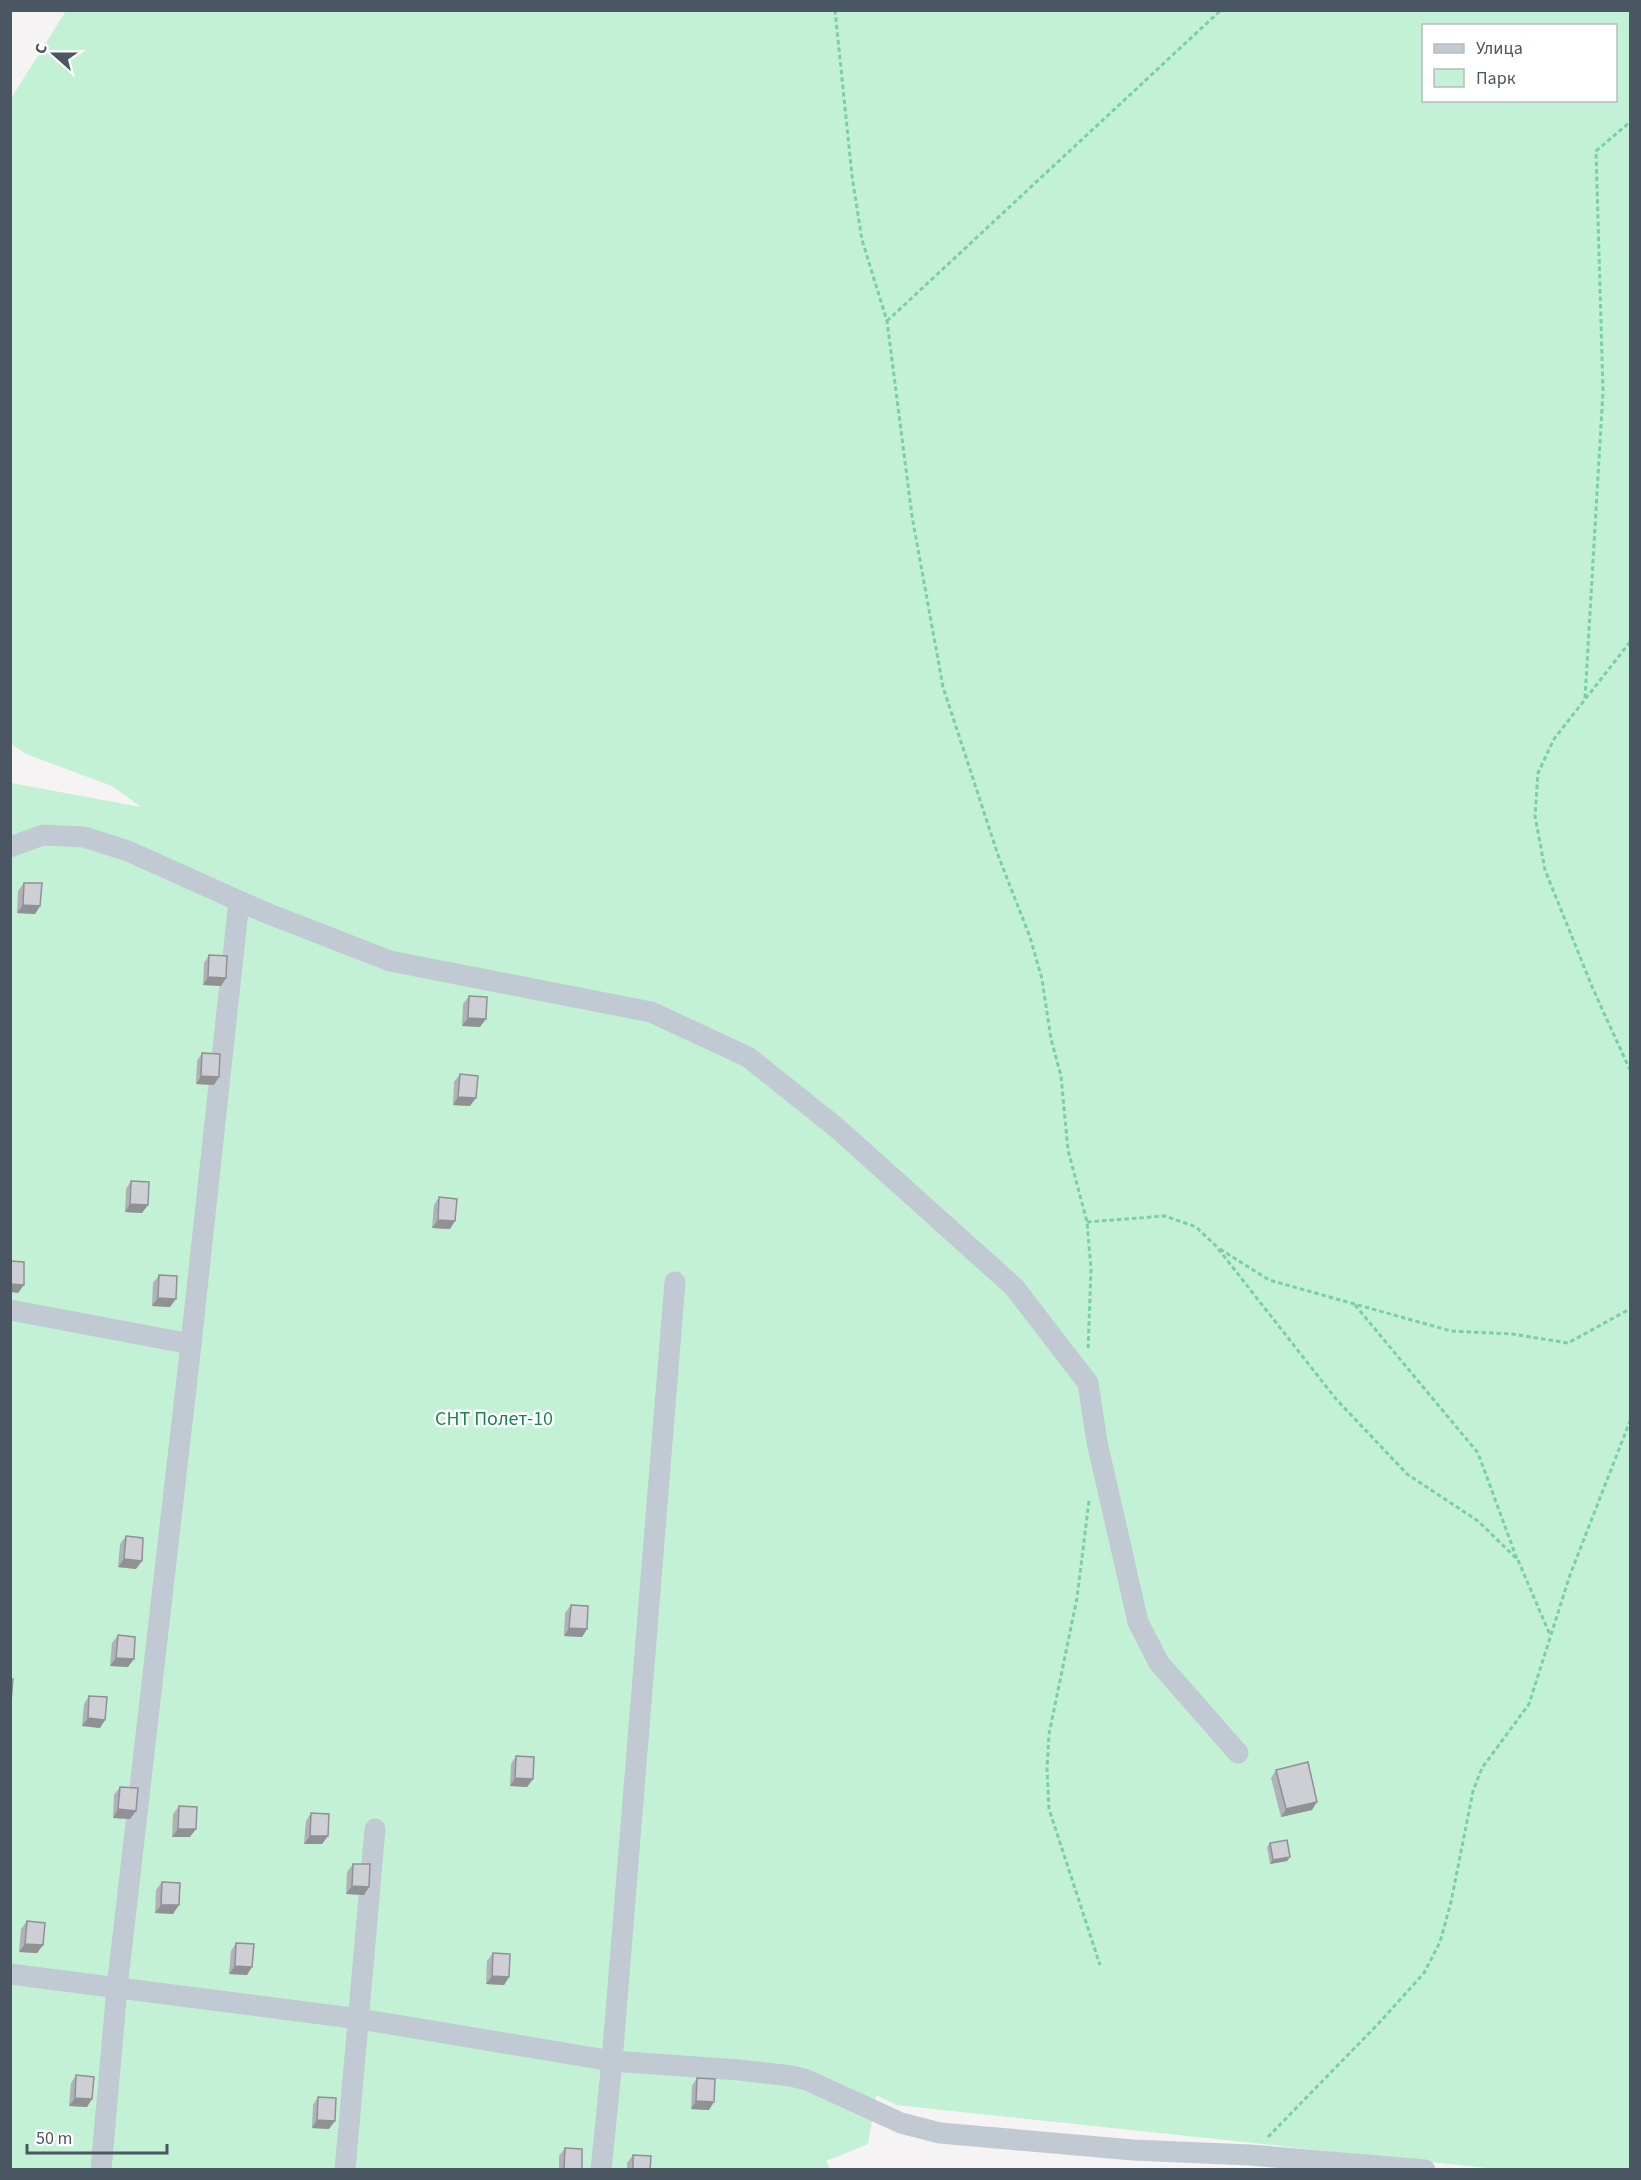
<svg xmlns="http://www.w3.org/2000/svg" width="1641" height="2180" viewBox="0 0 1641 2180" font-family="'Source Sans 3',sans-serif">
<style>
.green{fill:#c3f1d5;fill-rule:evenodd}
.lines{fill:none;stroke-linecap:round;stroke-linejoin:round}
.path{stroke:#7ad0a6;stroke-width:3;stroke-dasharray:4.5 3;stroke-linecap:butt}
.minor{stroke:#c1cad2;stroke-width:21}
.wall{fill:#b0b2b7}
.shaded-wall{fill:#909195}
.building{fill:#cdcfd5;stroke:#909195;stroke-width:1.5}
.labels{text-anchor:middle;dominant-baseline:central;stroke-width:5;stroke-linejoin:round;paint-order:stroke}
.park-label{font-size:20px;fill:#17864f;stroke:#fff}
</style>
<rect width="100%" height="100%" fill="#f5f3f3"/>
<path class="green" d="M 66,11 L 1630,11 L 1630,2169 L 1496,2169 L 896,2105 L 876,2095 L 868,2144 L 826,2161 L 830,2169 L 11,2169 L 11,783 L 141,807 L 112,786 L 26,754 L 11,744 L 10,100 ZM 1424,26 L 1616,26 L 1616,100 L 1424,100 Z"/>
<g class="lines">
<g class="path">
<path d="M 835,10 L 852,176 L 862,240 L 887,321 L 912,516 L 943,687 L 998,855 L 1030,937 L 1042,979 L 1051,1039 L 1061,1076 L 1068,1150 L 1087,1222 L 1091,1269 L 1088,1351"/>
<path d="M 887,321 L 1221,10"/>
<path d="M 1630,642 L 1554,739 L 1538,773 L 1535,816 L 1545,870 L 1593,989 L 1630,1070"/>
<path d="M 1585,698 L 1603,391 L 1596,151 L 1630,122"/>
<path d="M 1087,1222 L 1165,1216 L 1196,1227 L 1216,1246 L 1336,1399 L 1407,1474 L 1478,1521 L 1518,1560 L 1550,1635"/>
<path d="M 1220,1249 L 1269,1280 L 1451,1331 L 1512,1334 L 1568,1343 L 1628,1310 L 1630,1311"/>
<path d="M 1355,1305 L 1478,1453 L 1517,1559"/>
<path d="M 1089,1501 L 1077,1598 L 1049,1734 L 1047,1769 L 1049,1809 L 1100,1965"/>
<path d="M 1268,2137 L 1379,2023 L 1424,1973 L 1440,1942 L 1451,1902 L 1473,1791 L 1482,1768 L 1529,1704 L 1570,1575 L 1630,1421"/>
</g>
<g class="minor">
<path d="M 10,847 L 43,835 L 84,837 L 128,851 L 264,912 L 390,961 L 651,1012 L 748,1057 L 837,1128 L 1014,1287 L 1088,1383 L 1097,1442 L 1138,1622 L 1159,1663 L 1238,1753"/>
<path d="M 10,1310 L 191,1344"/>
<path d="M 10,1974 L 360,2019 L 612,2061 L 739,2070 L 791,2076 L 807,2080 L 901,2123 L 940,2133 L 1133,2150 L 1250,2155 L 1425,2170"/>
<path d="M 101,2170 L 117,1988 L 191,1344 L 239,901"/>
<path d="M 345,2170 L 375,1829"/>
<path d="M 601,2170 L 612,2061 L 675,1282"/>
</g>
</g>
<g class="wall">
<path d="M 24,883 L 40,906 L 35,914 L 17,913 L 18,891 Z"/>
<path d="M 209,955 L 226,978 L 221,986 L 203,985 L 204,963 Z"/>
<path d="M 469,996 L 480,1027 L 462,1026 L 463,1004 Z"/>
<path d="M 202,1053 L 214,1085 L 196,1084 L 197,1061 Z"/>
<path d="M 460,1074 L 470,1106 L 453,1105 L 454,1082 Z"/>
<path d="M 131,1181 L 142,1213 L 125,1212 L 126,1189 Z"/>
<path d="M 439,1197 L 450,1229 L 432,1228 L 434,1205 Z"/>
<path d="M 159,1275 L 170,1307 L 152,1306 L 153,1283 Z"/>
<path d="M 126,1536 L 136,1569 L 118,1567 L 120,1544 Z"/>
<path d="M 571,1605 L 587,1629 L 582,1637 L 564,1636 L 565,1613 Z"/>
<path d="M 118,1635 L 128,1667 L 110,1666 L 112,1643 Z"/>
<path d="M 89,1696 L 100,1728 L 82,1726 L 84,1704 Z"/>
<path d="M 516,1756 L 533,1779 L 527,1787 L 510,1786 L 511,1764 Z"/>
<path d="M 1276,1770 L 1312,1810 L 1281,1817 L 1271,1778 Z"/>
<path d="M 120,1787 L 130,1819 L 113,1818 L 114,1795 Z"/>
<path d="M 179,1806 L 190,1837 L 172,1837 L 173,1814 Z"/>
<path d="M 311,1813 L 328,1836 L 322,1844 L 304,1844 L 306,1821 Z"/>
<path d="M 1270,1843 L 1290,1857 L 1287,1861 L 1270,1864 L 1267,1847 Z"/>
<path d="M 353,1864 L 364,1895 L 346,1894 L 347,1872 Z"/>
<path d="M 162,1882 L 173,1914 L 155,1913 L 156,1890 Z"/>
<path d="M 27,1921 L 43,1945 L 37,1953 L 19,1952 L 21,1929 Z"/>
<path d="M 236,1943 L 247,1975 L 229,1974 L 231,1951 Z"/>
<path d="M 493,1953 L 509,1977 L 504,1985 L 486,1984 L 487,1961 Z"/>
<path d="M 76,2075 L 87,2107 L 69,2106 L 71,2083 Z"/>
<path d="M 697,2078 L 709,2110 L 691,2109 L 692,2086 Z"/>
<path d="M 318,2097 L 329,2129 L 312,2128 L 313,2105 Z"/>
<path d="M 565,2148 L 582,2169 L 559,2169 L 559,2156 Z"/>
<path d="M 633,2155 L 650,2169 L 627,2169 L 627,2163 Z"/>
</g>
<g class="shaded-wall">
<path d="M 23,905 L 40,906 L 35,914 L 17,913 Z"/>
<path d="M 208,977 L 226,978 L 221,986 L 203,985 Z"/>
<path d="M 468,1018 L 486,1019 L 480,1027 L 462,1026 Z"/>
<path d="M 201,1076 L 219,1077 L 214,1085 L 196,1084 Z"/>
<path d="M 458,1097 L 476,1098 L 470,1106 L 453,1105 Z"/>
<path d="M 130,1204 L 148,1205 L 142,1213 L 125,1212 Z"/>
<path d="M 438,1220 L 455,1221 L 450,1229 L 432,1228 Z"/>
<path d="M 10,1284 L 24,1285 L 18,1293 L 10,1292 Z"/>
<path d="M 158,1298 L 176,1299 L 170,1307 L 152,1306 Z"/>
<path d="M 124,1559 L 142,1561 L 136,1569 L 118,1567 Z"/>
<path d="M 569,1628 L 587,1629 L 582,1637 L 564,1636 Z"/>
<path d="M 116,1658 L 134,1659 L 128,1667 L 110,1666 Z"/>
<path d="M 88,1718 L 105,1720 L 100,1728 L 82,1726 Z"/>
<path d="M 515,1778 L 533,1779 L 527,1787 L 510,1786 Z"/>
<path d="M 1317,1802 L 1312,1810 L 1281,1817 L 1286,1809 Z"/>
<path d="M 118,1809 L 136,1811 L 130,1819 L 113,1818 Z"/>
<path d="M 178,1829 L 196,1829 L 190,1837 L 172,1837 Z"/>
<path d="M 310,1836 L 328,1836 L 322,1844 L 304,1844 Z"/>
<path d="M 1290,1857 L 1287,1861 L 1270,1864 L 1273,1860 Z"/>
<path d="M 352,1886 L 369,1887 L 364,1895 L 346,1894 Z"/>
<path d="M 161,1905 L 179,1905 L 173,1914 L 155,1913 Z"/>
<path d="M 25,1944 L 43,1945 L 37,1953 L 19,1952 Z"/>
<path d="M 235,1966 L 252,1967 L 247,1975 L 229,1974 Z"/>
<path d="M 492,1976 L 509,1977 L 504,1985 L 486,1984 Z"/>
<path d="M 75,2098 L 92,2099 L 87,2107 L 69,2106 Z"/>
<path d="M 696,2101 L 714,2102 L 709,2110 L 691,2109 Z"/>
<path d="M 317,2120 L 335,2121 L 329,2129 L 312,2128 Z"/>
</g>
<g class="building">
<path d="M 24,883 L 42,883 L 40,906 L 23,905 Z"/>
<path d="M 209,955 L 227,956 L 226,978 L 208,977 Z"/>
<path d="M 469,996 L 487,997 L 486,1019 L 468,1018 Z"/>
<path d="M 202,1053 L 220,1054 L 219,1077 L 201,1076 Z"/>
<path d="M 460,1074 L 478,1076 L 476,1098 L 458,1097 Z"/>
<path d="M 131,1181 L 149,1182 L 148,1205 L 130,1204 Z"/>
<path d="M 439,1197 L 457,1199 L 455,1221 L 438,1220 Z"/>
<path d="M 10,1261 L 24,1262 L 24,1285 L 10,1284 Z"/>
<path d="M 159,1275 L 177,1276 L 176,1299 L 158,1298 Z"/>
<path d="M 126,1536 L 143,1538 L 142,1561 L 124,1559 Z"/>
<path d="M 571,1605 L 588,1606 L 587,1629 L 569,1628 Z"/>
<path d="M 118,1635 L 135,1637 L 134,1659 L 116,1658 Z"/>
<path d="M 10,1679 L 13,1679 L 11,1702 L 10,1702 Z"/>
<path d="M 89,1696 L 107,1697 L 105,1720 L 88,1718 Z"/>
<path d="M 516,1756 L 534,1757 L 533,1779 L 515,1778 Z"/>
<path d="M 1308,1762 L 1317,1802 L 1286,1809 L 1276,1770 Z"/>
<path d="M 120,1787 L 138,1788 L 136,1811 L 118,1809 Z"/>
<path d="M 179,1806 L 197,1807 L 196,1829 L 178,1829 Z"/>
<path d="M 311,1813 L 329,1814 L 328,1836 L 310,1836 Z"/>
<path d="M 1287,1840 L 1290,1857 L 1273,1860 L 1270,1843 Z"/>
<path d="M 353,1864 L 370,1864 L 369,1887 L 352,1886 Z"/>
<path d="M 162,1882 L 180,1883 L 179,1905 L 161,1905 Z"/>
<path d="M 27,1921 L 45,1923 L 43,1945 L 25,1944 Z"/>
<path d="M 236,1943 L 254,1944 L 252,1967 L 235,1966 Z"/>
<path d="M 493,1953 L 510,1954 L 509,1977 L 492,1976 Z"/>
<path d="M 76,2075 L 94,2077 L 92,2099 L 75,2098 Z"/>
<path d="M 697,2078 L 715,2079 L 714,2102 L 696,2101 Z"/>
<path d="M 318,2097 L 336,2098 L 335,2121 L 317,2120 Z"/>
<path d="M 565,2148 L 582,2149 L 582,2169 L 564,2169 Z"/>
<path d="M 633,2155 L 651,2156 L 650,2169 L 633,2169 Z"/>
</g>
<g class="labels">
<g class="park-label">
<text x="494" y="1419">СНТ Полет-10</text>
</g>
</g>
<rect width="1641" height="2180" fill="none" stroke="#4a5661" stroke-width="24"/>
<rect x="1422" y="24" width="195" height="78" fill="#ffffff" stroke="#b7bbc0" stroke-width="1.5"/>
<rect x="1434" y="44" width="30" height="9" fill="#c1cad2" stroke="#b7bbc0" stroke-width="1.5"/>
<text x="1476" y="54" font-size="18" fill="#4a5661">Улица</text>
<rect x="1434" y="69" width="30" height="18" fill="#c3f1d5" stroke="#b7bbc0" stroke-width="1.5"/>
<text x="1476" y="84" font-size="18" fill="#4a5661">Парк</text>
<g transform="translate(54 54) rotate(291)" stroke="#ffffff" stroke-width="4.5" paint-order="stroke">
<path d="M0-4.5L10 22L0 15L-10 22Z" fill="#4a5661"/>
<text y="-9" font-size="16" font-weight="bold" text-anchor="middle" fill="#4a5661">С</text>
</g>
<path d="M27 2144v9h140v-9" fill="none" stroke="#4a5661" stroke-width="3"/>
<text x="36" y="2144" font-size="18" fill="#4a5661" stroke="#ffffff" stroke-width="4.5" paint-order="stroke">50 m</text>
</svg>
